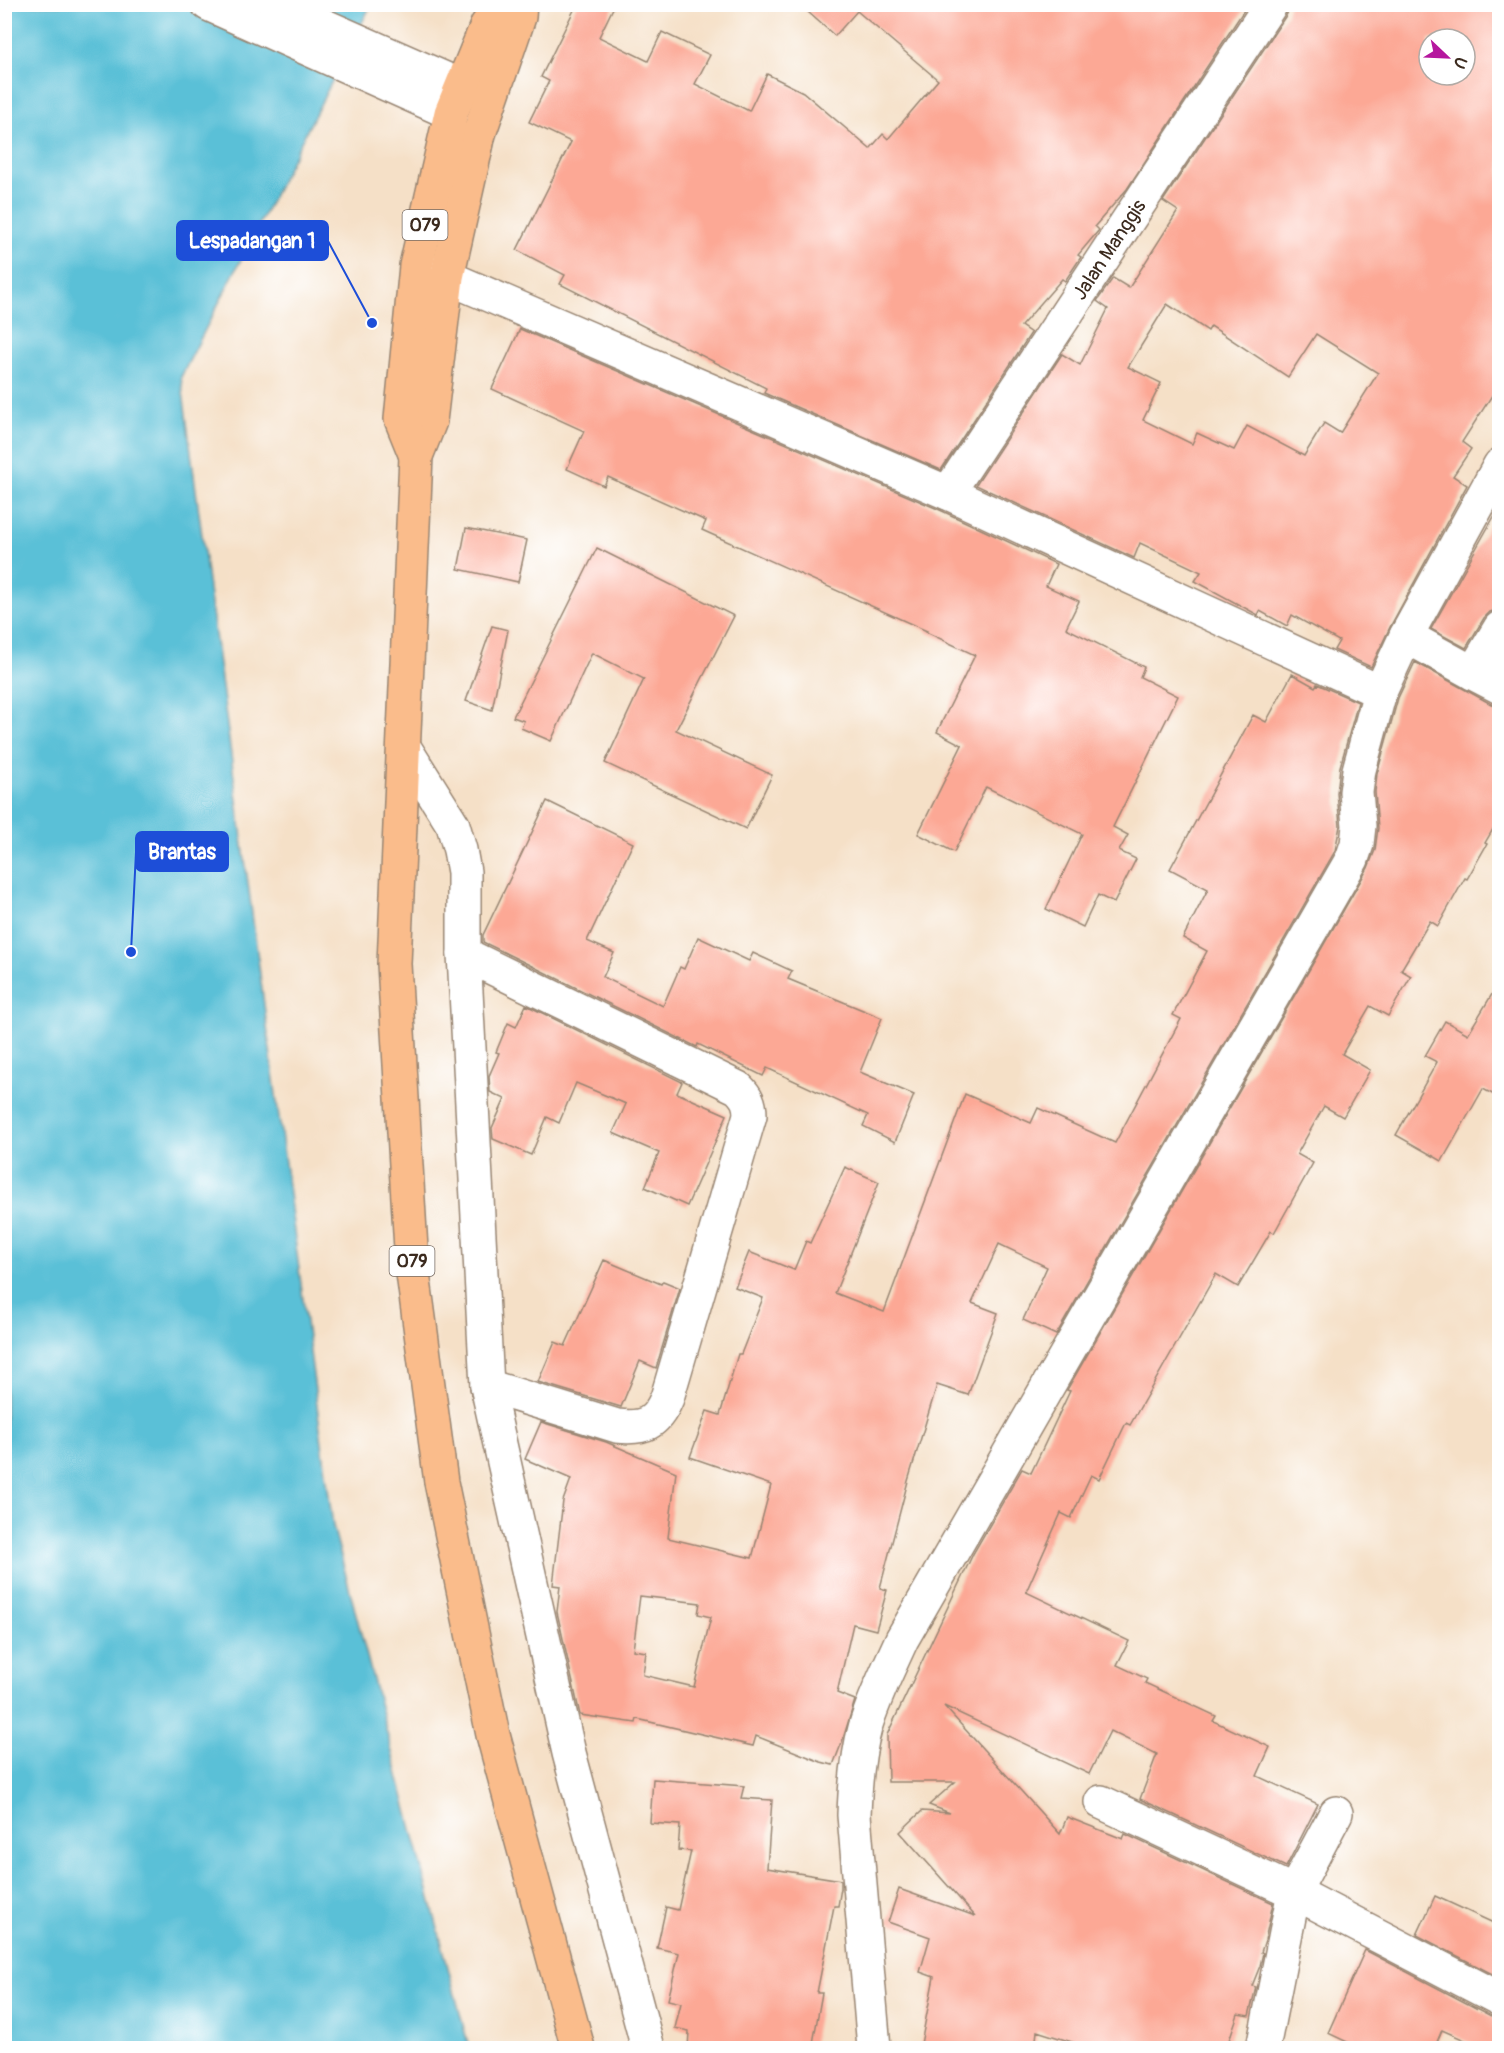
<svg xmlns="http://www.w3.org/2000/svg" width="1504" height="2053" viewBox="0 0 1504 2053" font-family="Pangolin,sans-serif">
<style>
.water{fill:#5ac0d7;stroke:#4a757a;stroke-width:1.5}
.building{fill:#fca895;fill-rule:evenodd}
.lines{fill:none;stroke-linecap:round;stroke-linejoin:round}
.minor-casing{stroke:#988572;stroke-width:36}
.major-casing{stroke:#988572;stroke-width:36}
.minor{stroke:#fff;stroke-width:33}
.major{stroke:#fabc8b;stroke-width:33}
.labels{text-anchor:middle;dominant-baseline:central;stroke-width:4.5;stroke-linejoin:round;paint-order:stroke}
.shield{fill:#fff;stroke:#766a62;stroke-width:1.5}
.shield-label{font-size:18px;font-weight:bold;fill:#3b2a1e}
.street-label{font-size:20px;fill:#3b2a1e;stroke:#fff}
.leader{fill:none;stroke:#1d4ed8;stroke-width:2}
.callout-dot{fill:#1d4ed8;stroke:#fff;stroke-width:2}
.callout{fill:#1d4ed8;stroke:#1d4ed8;stroke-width:2}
.callout-label{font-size:21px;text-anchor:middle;font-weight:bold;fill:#fff}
</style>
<rect width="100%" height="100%" fill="#fff"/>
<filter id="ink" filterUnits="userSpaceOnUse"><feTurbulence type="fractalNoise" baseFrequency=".0167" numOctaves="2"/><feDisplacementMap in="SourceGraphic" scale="12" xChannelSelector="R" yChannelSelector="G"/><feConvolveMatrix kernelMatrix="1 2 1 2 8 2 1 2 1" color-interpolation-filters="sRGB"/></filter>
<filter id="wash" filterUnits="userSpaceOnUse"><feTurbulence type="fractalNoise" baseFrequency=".008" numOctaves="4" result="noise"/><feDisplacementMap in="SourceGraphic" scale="24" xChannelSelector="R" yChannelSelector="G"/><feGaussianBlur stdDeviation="1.35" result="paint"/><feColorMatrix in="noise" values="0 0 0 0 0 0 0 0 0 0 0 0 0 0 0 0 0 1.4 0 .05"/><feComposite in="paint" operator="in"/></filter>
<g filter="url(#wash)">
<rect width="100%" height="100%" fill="#f5e0c7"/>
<path class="water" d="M 5,5 L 371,5 L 181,377 L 333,1526 L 469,2048 L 5,2048 Z"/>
<g id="blocks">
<g class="building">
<path d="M 577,4 L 615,4 L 599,37 L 648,61 L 662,32 L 710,55 L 695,84 L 749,111 L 767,74 L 803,92 L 870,149 L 883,134 L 888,139 L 938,80 L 857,11 L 835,36 L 799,4 L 1248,4 L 1127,189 L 1095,226 L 1099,230 L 1078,255 L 1081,257 L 1065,281 L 1062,279 L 1021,326 L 1031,333 L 941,470 L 764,393 L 766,388 L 560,284 L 565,275 L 517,250 L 571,142 L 529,122 L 549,81 L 541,77 Z"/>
<path d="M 1290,4 L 1500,4 L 1500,383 L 1462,442 L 1471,449 L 1453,476 L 1467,485 L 1390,627 L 1371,667 L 1334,650 L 1339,641 L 1292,615 L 1287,626 L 1260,611 L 1258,615 L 1195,581 L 1201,572 L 1140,543 L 1134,558 L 976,485 L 1062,354 L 1080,365 L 1108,309 L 1097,301 L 1113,278 L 1129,288 L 1178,211 L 1163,201 L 1287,14 ZM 1429,39 L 1465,39 L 1465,75 L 1429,75 ZM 1167,304 L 1208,331 L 1211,326 L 1288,377 L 1316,334 L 1378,373 L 1340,433 L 1324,423 L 1304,456 L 1247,426 L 1234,450 L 1197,433 L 1192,444 L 1143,420 L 1161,383 L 1128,367 Z"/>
<path d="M 520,329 L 940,510 L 1056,564 L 1046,586 L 1079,601 L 1066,628 L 1144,667 L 1140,677 L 1178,696 L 1113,827 L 1128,835 L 1119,851 L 1136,859 L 1114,903 L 1098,895 L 1083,927 L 1046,909 L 1082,834 L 986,787 L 954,852 L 918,834 L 962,745 L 937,732 L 975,655 L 926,632 L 927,631 L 702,530 L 706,521 L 608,477 L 604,486 L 567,469 L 584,431 L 492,389 Z"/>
<path d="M 1500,506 L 1500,609 L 1490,612 L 1484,618 L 1466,648 L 1431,629 Z"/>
<path d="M 466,528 L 527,540 L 518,582 L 458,569 Z"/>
<path d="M 597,548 L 734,616 L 676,730 L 772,775 L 746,829 L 605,763 L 644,679 L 592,653 L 551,741 L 521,728 L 524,721 L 513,717 Z"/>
<path d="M 492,626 L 508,630 L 492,710 L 466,701 Z"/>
<path d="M 1415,662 L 1491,704 L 1500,706 L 1500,817 L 1485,843 L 1487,844 L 1467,879 L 1465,878 L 1438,926 L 1430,921 L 1401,970 L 1411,976 L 1388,1016 L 1370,1006 L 1342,1054 L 1370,1070 L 1343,1117 L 1324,1106 L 1297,1154 L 1313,1163 L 1274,1233 L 1271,1231 L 1238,1287 L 1216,1274 L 1130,1425 L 1126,1423 L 1099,1479 L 1091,1475 L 1071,1518 L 1061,1513 L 1026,1592 L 1129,1641 L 1117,1665 L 1147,1679 L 1145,1683 L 1216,1716 L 1213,1721 L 1270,1747 L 1257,1776 L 1318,1804 L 1286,1867 L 1140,1799 L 1157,1754 L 1110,1731 L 1089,1774 L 944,1706 L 1060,1834 L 1067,1817 L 1123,1839 L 1125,1834 L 1273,1903 L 1265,1940 L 1261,1952 L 1263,1953 L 1260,1966 L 1252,1986 L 1256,1987 L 1249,2016 L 1238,2014 L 1226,2049 L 1094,2049 L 1037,2031 L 1035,2049 L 920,2049 L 934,1977 L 920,1972 L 930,1937 L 888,1922 L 899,1889 L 975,1916 L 900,1832 L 922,1811 L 950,1813 L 929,1805 L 955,1782 L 888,1782 L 887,1735 L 973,1554 L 1022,1469 L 1031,1473 L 1070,1391 L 1067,1390 L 1368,868 L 1375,850 L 1378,828 L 1375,792 L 1377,774 L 1398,698 Z"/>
<path d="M 1292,674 L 1315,687 L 1317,684 L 1358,702 L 1340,767 L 1337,793 L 1340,826 L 1335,851 L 1056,1335 L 1023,1320 L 1047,1267 L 999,1244 L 972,1303 L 998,1313 L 968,1395 L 937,1385 L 908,1481 L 880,1588 L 887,1590 L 876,1630 L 853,1624 L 837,1693 L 855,1700 L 842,1742 L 833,1765 L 821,1762 L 756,1736 L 753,1746 L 637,1719 L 636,1723 L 580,1715 L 557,1612 L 560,1586 L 553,1585 L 563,1501 L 571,1479 L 525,1459 L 541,1422 L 606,1442 L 676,1472 L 668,1538 L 752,1558 L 771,1485 L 690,1457 L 707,1411 L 720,1415 L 738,1354 L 741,1354 L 763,1298 L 735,1287 L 749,1252 L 794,1270 L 806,1241 L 810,1243 L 845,1167 L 879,1182 L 835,1293 L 884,1312 L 965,1094 L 1031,1123 L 1038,1108 L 1115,1143 L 1181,1019 L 1173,1015 L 1207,951 L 1183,938 L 1208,889 L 1170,869 L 1253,715 L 1266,722 ZM 640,1596 L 700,1603 L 698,1614 L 711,1617 L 694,1687 L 643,1675 L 646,1652 L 633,1650 Z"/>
<path d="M 547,801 L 633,843 L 587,941 L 614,953 L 603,977 L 663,1006 L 680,967 L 684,969 L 698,937 L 749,961 L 753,953 L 792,971 L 788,979 L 882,1018 L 860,1072 L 914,1095 L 895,1142 L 863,1126 L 868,1115 L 767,1068 L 763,1076 L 698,1044 L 697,1047 L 483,942 L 483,935 Z"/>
<path d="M 1500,981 L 1500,1098 L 1483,1089 L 1442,1161 L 1396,1135 L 1437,1062 L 1425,1056 L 1445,1021 L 1468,1034 Z"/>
<path d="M 526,1005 L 682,1082 L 677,1093 L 727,1115 L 687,1206 L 645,1187 L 659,1153 L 613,1133 L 626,1104 L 576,1083 L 559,1123 L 547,1117 L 531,1155 L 493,1139 L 492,1128 L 505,1099 L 490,1092 L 489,1076 L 499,1053 L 496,1052 L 508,1023 L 516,1027 Z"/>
<path d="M 604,1260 L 661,1284 L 663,1281 L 680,1288 L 656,1368 L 640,1361 L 621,1407 L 538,1382 L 555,1342 L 565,1346 Z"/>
<path d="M 653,1779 L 744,1786 L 741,1798 L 772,1800 L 767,1868 L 841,1880 L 841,1888 L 838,1906 L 834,1906 L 817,1993 L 822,1993 L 812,2049 L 688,2049 L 689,2031 L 675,2028 L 681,2003 L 668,2000 L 679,1953 L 657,1948 L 666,1907 L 678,1910 L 691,1851 L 678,1850 L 680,1825 L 650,1823 Z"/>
<path d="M 1435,1896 L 1500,1926 L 1500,1978 L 1417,1935 Z"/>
<path d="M 1365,1950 L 1491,2016 L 1500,2018 L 1500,2049 L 1485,2049 L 1442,2030 L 1434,2049 L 1362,2049 L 1328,2033 Z"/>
</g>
</g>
</g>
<g filter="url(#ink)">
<use href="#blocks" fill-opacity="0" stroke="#988572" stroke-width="1.5"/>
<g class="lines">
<defs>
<g id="minor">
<path d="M 208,4 L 451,113"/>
<path d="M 275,4 L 461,86"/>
<path d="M 421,267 L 447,277 L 948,493 L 1380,692 L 1359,770 L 1356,792 L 1359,826 L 1357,844 L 1352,859 L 902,1639 C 889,1668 874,1697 865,1728 C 857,1757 855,1786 854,1815 L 874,2048"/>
<path id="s1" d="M 948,493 L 1271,4"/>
<path d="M 1500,628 L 1473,673 L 1500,687"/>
<path d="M 1406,636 L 1473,673"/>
<path d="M 1380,692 L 1406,636 L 1500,465"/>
<path d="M 404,747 L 453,825 L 460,850 L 464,872 L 464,954 L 487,1386 L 569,1753 L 648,2048"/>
<path d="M 464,954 L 738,1088 C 747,1097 750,1103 750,1115 L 667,1398 C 656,1424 644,1429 617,1426 L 487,1386"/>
<path d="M 1101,1802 L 1294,1892 L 1500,1999"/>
<path d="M 1263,2048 L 1294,1892 L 1336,1813"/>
</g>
<g id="major">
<path d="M 520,4 L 519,17 L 479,134 L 447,277 L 430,421 L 416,456 L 394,964 L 412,1266 L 441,1482 L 493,1735 L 578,2048"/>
<path d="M 416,456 L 401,419 L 416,266 L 451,113 L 487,25 L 502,4"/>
</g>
</defs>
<use href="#minor" class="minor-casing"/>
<use href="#major" class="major-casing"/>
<use href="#minor" class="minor"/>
<use href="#major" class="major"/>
</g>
</g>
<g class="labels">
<g class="shield">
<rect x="402.5" y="210" width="45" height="30" rx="4.5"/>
<rect x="389.5" y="1246" width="45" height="30" rx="4.5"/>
</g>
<g class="shield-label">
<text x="425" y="225">079</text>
<text x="412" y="1261">079</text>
</g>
<g class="street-label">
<text stroke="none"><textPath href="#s1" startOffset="292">Jalan Manggis</textPath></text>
</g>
</g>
<path class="leader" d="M372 323L328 241M131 952L136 852"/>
<g class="callout-dot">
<circle cx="372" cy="323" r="6"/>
<circle cx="131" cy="952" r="6"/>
</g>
<g class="callout">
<rect x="177" y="221" width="151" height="39" rx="6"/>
<rect x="136" y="832" width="92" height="39" rx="6"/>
</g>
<g class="callout-label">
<text x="252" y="248">Lespadangan 1</text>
<text x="182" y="859">Brantas</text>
</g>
<rect width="1504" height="2053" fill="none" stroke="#fff" stroke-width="24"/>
<g transform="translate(1447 57) rotate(113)"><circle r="28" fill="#ffffff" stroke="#b1aaa5" stroke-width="1.5"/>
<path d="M0-4.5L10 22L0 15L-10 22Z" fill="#b5179e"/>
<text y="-9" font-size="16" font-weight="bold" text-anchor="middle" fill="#3b2a1e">U</text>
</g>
</svg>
